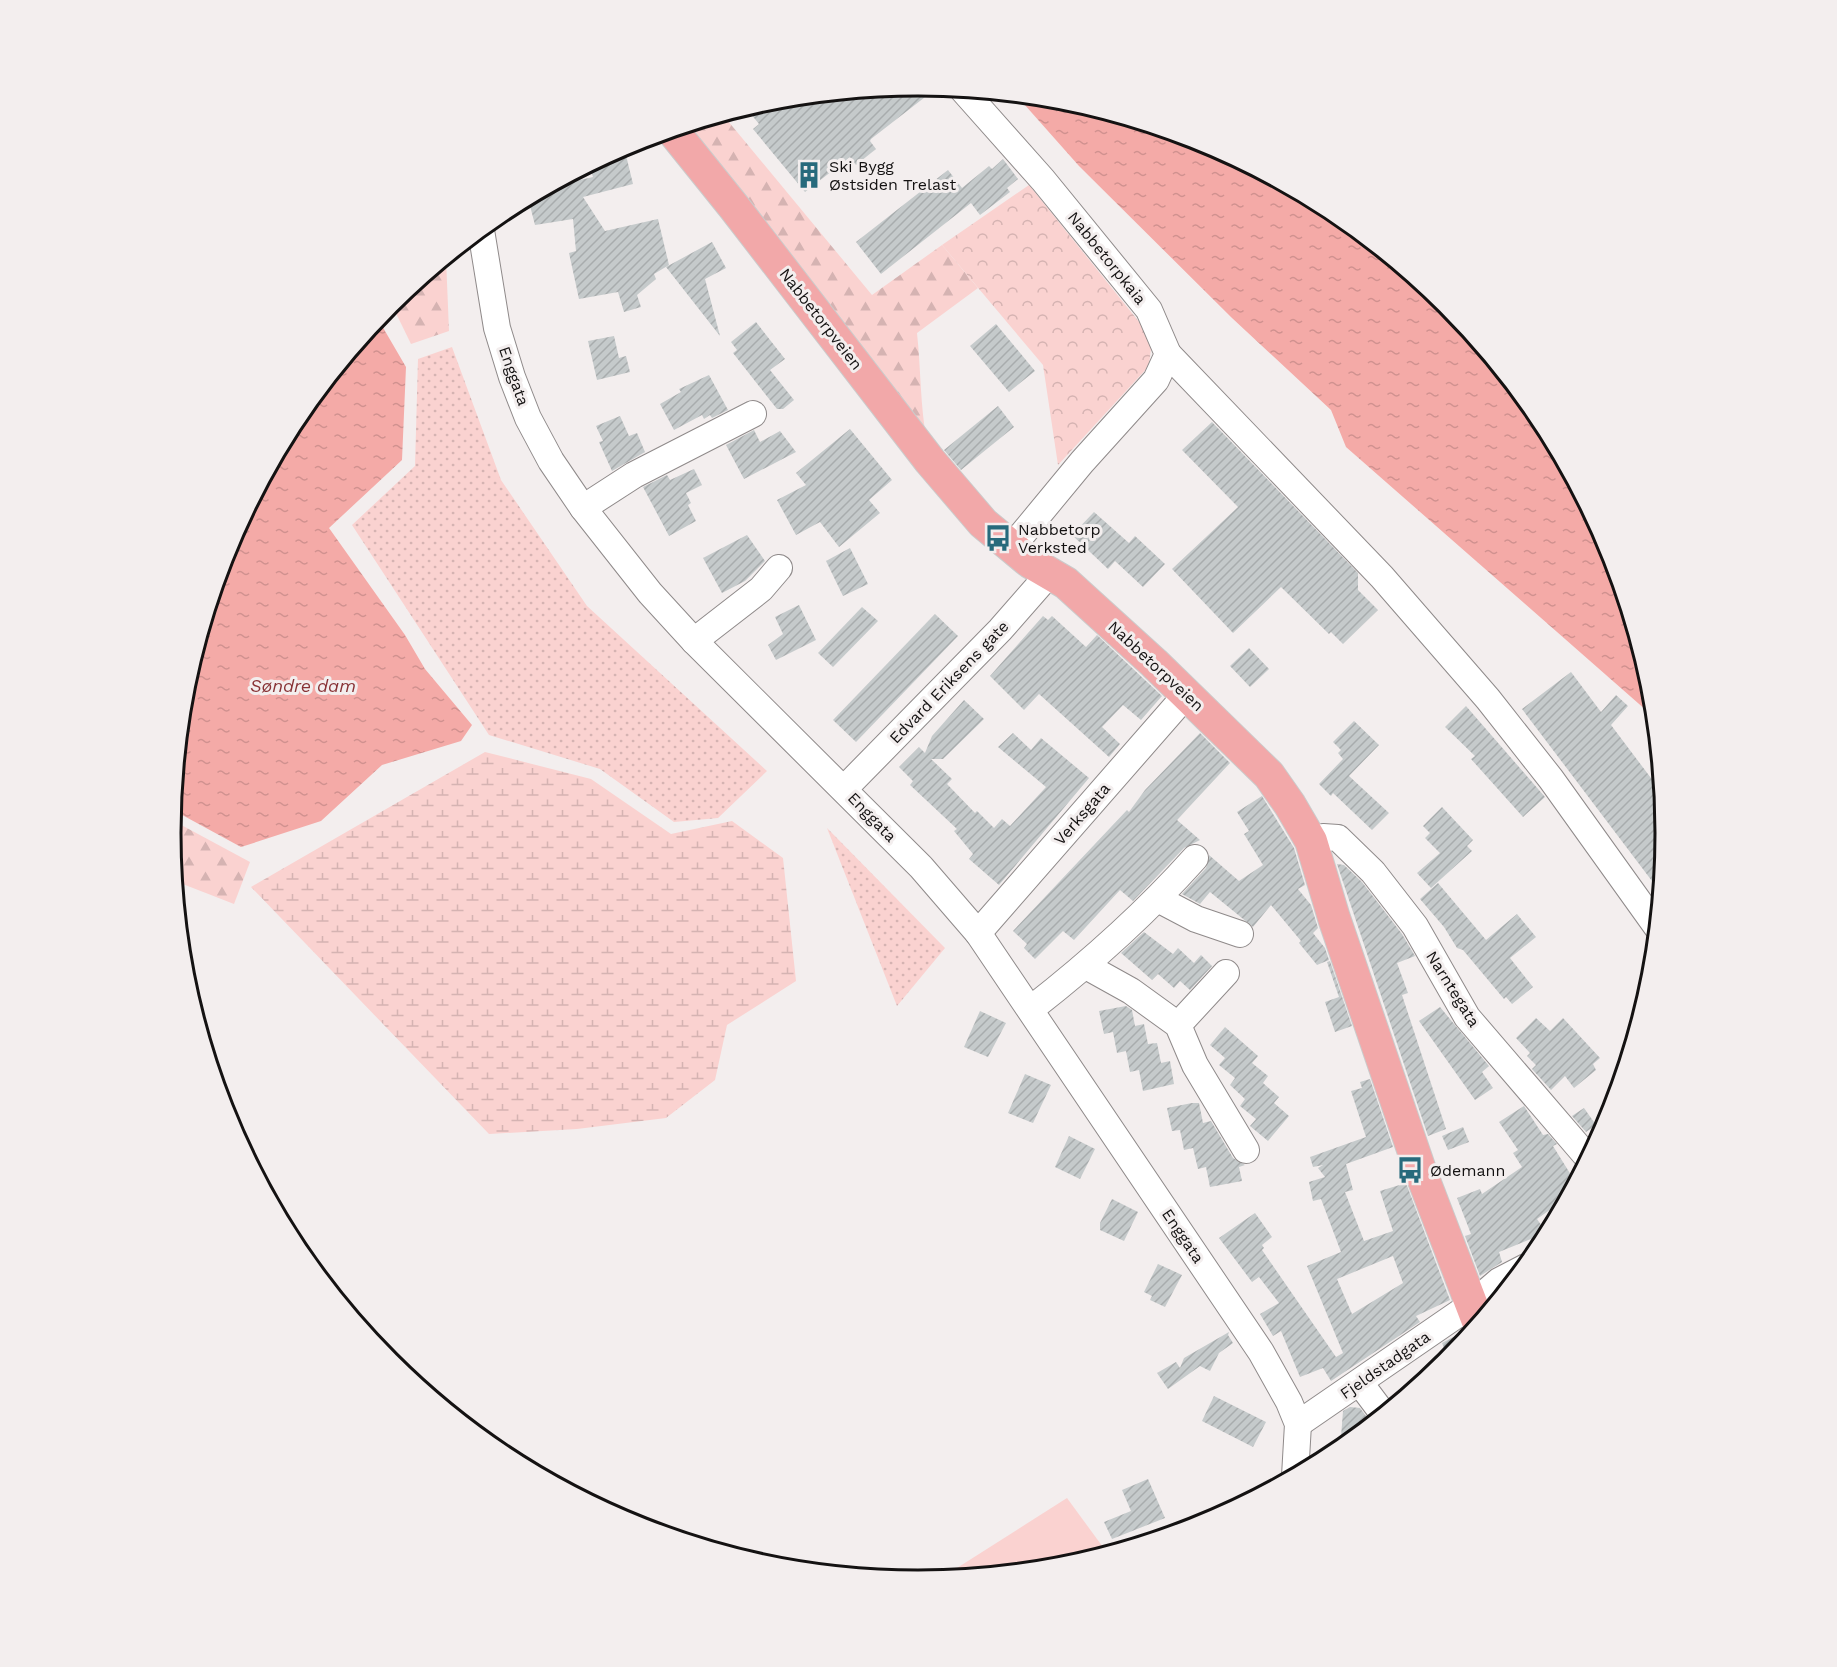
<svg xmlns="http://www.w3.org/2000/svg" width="1837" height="1667" viewBox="0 0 1837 1667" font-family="'Work Sans',sans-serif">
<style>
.grass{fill:url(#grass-dots)}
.forest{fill:url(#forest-firs)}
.wetland{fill:url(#wetland-marsh)}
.park{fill:url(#park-crowns)}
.pitch{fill:#fad2d0}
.water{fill:url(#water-ripples)}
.building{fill:url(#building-hatch);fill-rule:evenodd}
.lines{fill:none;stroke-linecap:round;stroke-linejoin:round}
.minor-casing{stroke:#8f8a8a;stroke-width:28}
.major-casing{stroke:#cbcbcb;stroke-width:34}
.minor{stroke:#fff;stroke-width:26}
.major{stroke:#f2a8a9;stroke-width:32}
.labels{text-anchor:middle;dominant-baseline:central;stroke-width:6;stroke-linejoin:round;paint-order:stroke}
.poi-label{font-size:16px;fill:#141212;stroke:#f3eeee;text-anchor:start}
.street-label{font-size:16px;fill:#141212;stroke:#f3eeee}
.water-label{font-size:18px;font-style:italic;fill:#883235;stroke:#f3eeee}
.rim{fill:none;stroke:#141212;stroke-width:3}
</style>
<defs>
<pattern id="grass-dots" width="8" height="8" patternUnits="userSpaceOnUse" patternTransform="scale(1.5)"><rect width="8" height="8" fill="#fad2d0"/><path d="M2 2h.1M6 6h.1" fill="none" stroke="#d5b3b2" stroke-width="1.8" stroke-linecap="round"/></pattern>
<pattern id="forest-firs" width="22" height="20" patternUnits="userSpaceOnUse" patternTransform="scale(1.5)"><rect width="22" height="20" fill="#fad2d0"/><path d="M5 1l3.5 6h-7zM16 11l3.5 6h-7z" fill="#d5b3b2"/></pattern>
<pattern id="wetland-marsh" width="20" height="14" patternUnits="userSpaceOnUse" patternTransform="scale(1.5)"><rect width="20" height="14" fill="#fad2d0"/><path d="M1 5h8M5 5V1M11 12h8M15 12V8" fill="none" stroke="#d5b3b2"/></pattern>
<pattern id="park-crowns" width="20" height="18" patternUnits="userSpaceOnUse" patternTransform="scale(1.5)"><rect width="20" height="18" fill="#fad2d0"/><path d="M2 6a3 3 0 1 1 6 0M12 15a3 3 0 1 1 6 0" fill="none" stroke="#d5b3b2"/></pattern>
<pattern id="water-ripples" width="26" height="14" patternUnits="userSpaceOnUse" patternTransform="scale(1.5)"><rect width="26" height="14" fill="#f4aaa7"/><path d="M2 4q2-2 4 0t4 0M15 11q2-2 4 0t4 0" fill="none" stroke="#d0918f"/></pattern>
<pattern id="building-hatch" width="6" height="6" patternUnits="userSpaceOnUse" patternTransform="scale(1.5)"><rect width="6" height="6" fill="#c5cacb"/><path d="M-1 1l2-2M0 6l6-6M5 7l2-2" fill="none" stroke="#a8acad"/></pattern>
</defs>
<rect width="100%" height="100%" fill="#f3eeee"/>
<g class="grass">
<path d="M 452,347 L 501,480 L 587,606 L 767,771 L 718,818 L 674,822 L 600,769 L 489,735 L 352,525 L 415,466 L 418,359 Z"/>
<path d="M 827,828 L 945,948 L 897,1006 Z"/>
</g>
<g class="forest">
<path d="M 723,115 L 872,295 L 942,245 L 978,288 L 917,333 C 921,369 920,406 927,442 L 678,129 Z"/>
<path d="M 446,258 L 449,331 L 411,344 L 391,303 Z"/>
<path d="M 172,820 L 250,862 L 234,904 L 175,881 Z"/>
</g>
<path class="wetland" d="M 485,752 L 591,779 L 671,834 L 732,821 L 783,858 L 796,981 L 727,1025 L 715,1080 L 666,1118 L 577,1129 L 489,1134 L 251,887 Z"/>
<path class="park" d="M 1029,185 L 1152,338 L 1149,366 L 1058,465 L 1043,365 L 942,245 Z"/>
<path class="pitch" d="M 1067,1498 L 1108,1554 L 1064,1567 L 938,1580 Z"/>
<g class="water">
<path d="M 1016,95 L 1065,100 L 1205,143 L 1334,212 L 1448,305 L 1541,418 L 1610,548 L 1652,688 L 1655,718 L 1346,447 L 1331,410 L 1232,318 L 1079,166 Z"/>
<path d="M 378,319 L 406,367 L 402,460 L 329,528 L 405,635 L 425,669 L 472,725 L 461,741 L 382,765 L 321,821 L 241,847 L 173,810 L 185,687 L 228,547 L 297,418 Z"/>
</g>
<g class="building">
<path d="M 919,86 L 938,87 L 871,139 L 870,141 L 876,149 L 856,165 L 850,157 L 805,192 L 753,129 L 759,124 L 746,108 L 773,100 Z"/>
<path d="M 624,147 L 633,184 L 583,197 L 605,231 L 658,219 L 669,265 L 654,274 L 656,279 L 637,295 L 641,307 L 624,312 L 618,292 L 579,299 L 569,253 L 576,251 L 573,219 L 535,225 L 528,198 L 558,182 L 558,185 L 593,177 L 589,165 Z"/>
<path d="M 1003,159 L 1018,179 L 1007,188 L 1010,192 L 980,215 L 971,203 L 881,274 L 856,242 L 948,170 L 962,188 L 989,166 L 992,169 Z"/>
<path d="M 712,242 L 726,268 L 705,279 L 720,336 L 666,267 Z"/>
<path d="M 756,322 L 785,359 L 770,370 L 794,400 L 783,409 L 777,409 L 733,353 L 737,350 L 731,342 Z"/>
<path d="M 996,324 L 1035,371 L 1009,392 L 970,346 Z"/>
<path d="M 614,336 L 619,358 L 626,356 L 630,372 L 597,380 L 588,341 Z"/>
<path d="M 709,375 L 728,410 L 712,418 L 710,415 L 704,419 L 702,415 L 674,430 L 660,404 L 681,392 L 679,389 Z"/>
<path d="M 998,406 L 1014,427 L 961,470 L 944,450 Z"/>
<path d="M 620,416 L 629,436 L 637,433 L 645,452 L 612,471 L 599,442 L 603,441 L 596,426 Z"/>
<path d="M 1212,422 L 1358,573 L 1358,590 L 1378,610 L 1343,644 L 1331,632 L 1329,634 L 1281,587 L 1233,633 L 1172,569 L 1238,507 L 1182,450 Z"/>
<path d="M 850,429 L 892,480 L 869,500 L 880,513 L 839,547 L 820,522 L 796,535 L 777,500 L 806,485 L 796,473 Z"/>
<path d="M 754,430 L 760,442 L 780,431 L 796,452 L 744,479 L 726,445 Z"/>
<path d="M 694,469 L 702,485 L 686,493 L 691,503 L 688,505 L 696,521 L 669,536 L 643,487 L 667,475 L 670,480 Z"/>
<path d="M 1094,512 L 1129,543 L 1135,536 L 1165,564 L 1143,587 L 1115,561 L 1108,569 L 1072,535 Z"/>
<path d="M 747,535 L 765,561 L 745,581 L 722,593 L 703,558 Z"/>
<path d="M 850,548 L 868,584 L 843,596 L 826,561 Z"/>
<path d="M 799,605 L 816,640 L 776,660 L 768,645 L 783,634 L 775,617 Z"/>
<path d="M 862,607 L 878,621 L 833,667 L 818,653 Z"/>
<path d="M 935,614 L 958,636 L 856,742 L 833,720 Z"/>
<path d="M 1043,616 L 1048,620 L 1052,616 L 1086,647 L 1097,635 L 1162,696 L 1141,720 L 1123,705 L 1102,727 L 1120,744 L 1109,757 L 1039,694 L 1024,710 L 990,676 Z"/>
<path d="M 1249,648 L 1269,669 L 1250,687 L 1230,666 Z"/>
<path d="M 1571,672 L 1601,712 L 1616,695 L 1628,706 L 1611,725 L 1663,794 L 1666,834 L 1661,893 L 1522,709 Z"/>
<path d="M 964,700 L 984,719 L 943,759 L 931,759 L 952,779 L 947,784 L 975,813 L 977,811 L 994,828 L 1002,819 L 1010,826 L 1046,787 L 998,747 L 1013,733 L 1031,750 L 1041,738 L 1089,778 L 999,885 L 969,859 L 973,854 L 954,831 L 957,829 L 910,785 L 913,781 L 899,767 L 919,747 L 925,753 L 932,736 Z"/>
<path d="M 1466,706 L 1545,797 L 1523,817 L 1471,759 L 1475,756 L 1445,727 Z"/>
<path d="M 1354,721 L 1379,745 L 1349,776 L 1389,813 L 1372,830 L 1333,793 L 1331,796 L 1319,784 L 1343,759 L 1338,753 L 1341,750 L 1333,742 Z"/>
<path d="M 1200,733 L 1230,763 L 1177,820 L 1200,840 L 1184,848 L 1133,901 L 1120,890 L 1074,940 L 1063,931 L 1035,959 L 1024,948 L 1027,944 L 1013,931 L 1127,810 L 1129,812 L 1145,790 Z"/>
<path d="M 1262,796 L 1294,848 L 1305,885 L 1298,889 L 1311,905 L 1318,928 L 1313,933 L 1325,948 L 1329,960 L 1317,965 L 1299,943 L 1301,941 L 1271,905 L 1253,927 L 1210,892 L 1200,904 L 1182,894 L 1206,868 L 1209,855 L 1239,881 L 1263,865 L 1244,834 L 1249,831 L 1237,812 Z"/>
<path d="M 1442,807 L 1473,840 L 1467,846 L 1472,851 L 1431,888 L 1417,873 L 1440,853 L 1425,838 L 1430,833 L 1423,826 Z"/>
<path d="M 1337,864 L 1344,865 L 1362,882 L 1402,934 L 1415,956 L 1397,963 L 1408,993 L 1402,995 L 1446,1129 L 1428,1136 Z"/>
<path d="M 1438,883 L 1486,940 L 1517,914 L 1536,937 L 1510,958 L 1533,987 L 1512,1004 L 1506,997 L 1504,999 L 1463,950 L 1457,948 L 1444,927 L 1420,899 Z"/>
<path d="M 1144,932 L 1173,954 L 1178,948 L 1194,963 L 1201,955 L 1212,966 L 1190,990 L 1180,981 L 1174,988 L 1158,974 L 1152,980 L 1121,953 Z"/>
<path d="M 1330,961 L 1352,1026 L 1335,1032 L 1325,1002 L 1339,997 L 1327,962 Z"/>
<path d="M 1126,1006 L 1132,1010 L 1135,1026 L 1144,1024 L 1148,1044 L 1157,1043 L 1161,1063 L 1170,1061 L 1174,1084 L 1143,1091 L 1139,1070 L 1130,1072 L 1126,1051 L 1117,1053 L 1113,1032 L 1104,1034 L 1099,1011 Z"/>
<path d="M 1440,1007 L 1489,1066 L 1482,1072 L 1493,1088 L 1475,1100 L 1419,1021 Z"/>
<path d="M 980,1011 L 1006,1023 L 988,1057 L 964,1047 Z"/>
<path d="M 1536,1018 L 1550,1031 L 1563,1018 L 1600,1058 L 1593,1064 L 1596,1070 L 1574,1088 L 1565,1076 L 1551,1090 L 1532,1069 L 1536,1065 L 1527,1056 L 1530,1053 L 1516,1038 Z"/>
<path d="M 1225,1027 L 1258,1056 L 1252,1063 L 1268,1076 L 1263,1083 L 1279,1097 L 1274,1103 L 1289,1116 L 1268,1141 L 1250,1126 L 1256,1119 L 1240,1106 L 1245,1099 L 1230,1085 L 1235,1078 L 1219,1065 L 1225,1058 L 1210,1045 Z"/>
<path d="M 1025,1074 L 1051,1085 L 1033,1123 L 1008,1113 Z"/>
<path d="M 1370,1079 L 1393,1147 L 1346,1164 L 1353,1190 L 1345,1192 L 1364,1241 L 1393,1231 L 1380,1191 L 1406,1183 L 1450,1300 L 1416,1316 L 1420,1322 L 1331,1381 L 1323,1368 L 1300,1377 L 1281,1331 L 1273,1336 L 1260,1314 L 1279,1303 L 1259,1277 L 1252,1282 L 1219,1238 L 1255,1213 L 1272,1237 L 1262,1245 L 1264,1248 L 1262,1250 L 1336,1357 L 1343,1353 L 1307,1266 L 1341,1252 L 1321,1199 L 1313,1201 L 1309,1182 L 1325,1177 L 1318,1168 L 1323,1165 L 1313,1167 L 1310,1157 L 1366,1137 L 1351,1091 L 1362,1088 L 1360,1082 ZM 1393,1256 L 1403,1283 L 1352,1314 L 1337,1279 Z"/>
<path d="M 1192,1103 L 1199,1103 L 1203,1123 L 1211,1121 L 1233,1158 L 1245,1165 L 1239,1167 L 1242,1181 L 1210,1187 L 1206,1167 L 1198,1169 L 1193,1148 L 1184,1150 L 1180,1130 L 1172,1131 L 1167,1108 Z"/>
<path d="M 1524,1106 L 1543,1135 L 1548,1134 L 1557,1144 L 1553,1146 L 1576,1183 L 1568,1197 L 1537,1219 L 1548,1235 L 1539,1251 L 1531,1239 L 1499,1252 L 1502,1262 L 1480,1276 L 1465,1236 L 1471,1234 L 1457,1198 L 1480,1189 L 1482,1194 L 1522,1167 L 1513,1153 L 1518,1150 L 1499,1122 Z"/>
<path d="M 1584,1108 L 1596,1125 L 1586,1132 L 1572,1116 Z"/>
<path d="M 1463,1127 L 1469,1142 L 1448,1150 L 1442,1136 Z"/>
<path d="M 1069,1136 L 1095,1149 L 1080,1179 L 1055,1167 Z"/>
<path d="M 1112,1199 L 1138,1212 L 1124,1241 L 1100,1230 L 1100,1223 Z"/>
<path d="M 1158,1264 L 1182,1275 L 1165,1307 L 1150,1300 L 1152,1296 L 1144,1292 Z"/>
<path d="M 1229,1332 L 1228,1335 L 1233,1343 L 1219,1353 L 1210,1371 L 1200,1366 L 1168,1389 L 1157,1373 L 1176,1362 L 1180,1368 L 1184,1358 Z"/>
<path d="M 1463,1332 L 1468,1338 L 1449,1360 L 1442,1343 Z"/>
<path d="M 1214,1396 L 1266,1422 L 1253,1447 L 1202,1421 Z"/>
<path d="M 1350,1407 L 1360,1408 L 1372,1424 L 1340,1450 L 1343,1411 Z"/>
<path d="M 1148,1479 L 1165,1518 L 1112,1539 L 1104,1522 L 1131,1511 L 1122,1490 Z"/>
</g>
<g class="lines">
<defs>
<g id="minor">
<path d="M 963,90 L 1043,180 L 1149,310 L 1168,354 L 1156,380 L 1082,462 L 1011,548"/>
<path d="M 481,230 L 497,328 L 512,377 L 528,418 L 551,461 L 583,508 L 650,593 L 694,641 L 921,867 L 978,933 L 1261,1352 L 1289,1402 L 1298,1424 L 1295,1476"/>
<path d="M 1168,354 L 1382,577 L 1488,699 L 1551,779 L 1657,927"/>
<path d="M 583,508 L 634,475 L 753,414"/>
<path d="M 694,641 L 761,589 L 779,568"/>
<path d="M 844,789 L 1000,630 L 1050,573"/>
<path d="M 1311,841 L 1323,837 L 1338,838 L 1373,872 L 1415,926 L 1467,1017 L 1589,1159"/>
<path d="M 1158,899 L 1196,919 L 1240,934"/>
<path d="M 978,933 L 1186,695"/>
<path d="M 1086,966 L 1131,991 L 1178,1025 L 1195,1065 L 1246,1150"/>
<path d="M 1031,1009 C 1090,963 1145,914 1195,858"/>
<path d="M 1178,1025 L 1226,973"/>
<path d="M 1360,1383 L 1384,1415"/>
<path d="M 1298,1424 L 1471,1305 L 1499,1281 L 1526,1267"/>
</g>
<path id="major" d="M 672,130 L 734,207 L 930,461 L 983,523 L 1030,562 L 1066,583 L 1154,663 L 1269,775 L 1290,805 L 1311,841 L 1334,918 L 1420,1170 L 1479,1324"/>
</defs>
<use href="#minor" class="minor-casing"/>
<use href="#major" class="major-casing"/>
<use href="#minor" class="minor"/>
<use href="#major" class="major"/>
</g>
<defs>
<symbol id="building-bare" viewBox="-9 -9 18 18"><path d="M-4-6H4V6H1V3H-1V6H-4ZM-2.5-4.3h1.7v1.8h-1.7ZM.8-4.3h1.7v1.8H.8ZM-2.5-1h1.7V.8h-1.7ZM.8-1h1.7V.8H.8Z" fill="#276a7c" stroke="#f3eeee" stroke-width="2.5" paint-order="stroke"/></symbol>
<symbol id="bus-bare" viewBox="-9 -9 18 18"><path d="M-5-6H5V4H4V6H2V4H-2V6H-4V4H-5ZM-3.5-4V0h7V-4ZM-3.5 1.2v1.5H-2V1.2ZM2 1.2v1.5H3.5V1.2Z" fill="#276a7c" stroke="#f3eeee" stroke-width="2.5" paint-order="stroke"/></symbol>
</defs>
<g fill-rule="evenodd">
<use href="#building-bare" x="790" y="156" width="38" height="38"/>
<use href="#bus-bare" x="979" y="519" width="38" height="38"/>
<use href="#bus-bare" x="1391" y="1151" width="38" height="38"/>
</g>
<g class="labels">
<g class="poi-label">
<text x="829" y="166">Ski Bygg<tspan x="829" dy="18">Østsiden Trelast</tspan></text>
<text x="1018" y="529">Nabbetorp<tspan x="1018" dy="18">Verksted</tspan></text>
<text x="1430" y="1170">Ødemann</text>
</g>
<g class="street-label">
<text transform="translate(1107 258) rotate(51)">Nabbetorpkaia</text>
<text transform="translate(821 319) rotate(52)">Nabbetorpveien</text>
<text transform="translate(514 376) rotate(71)">Enggata</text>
<text transform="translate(1156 666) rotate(43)">Nabbetorpveien</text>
<text transform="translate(949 682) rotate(-46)">Edvard Eriksens gate</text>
<text transform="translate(1082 814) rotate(-49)">Verksgata</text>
<text transform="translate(872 817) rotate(46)">Enggata</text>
<text transform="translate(1453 989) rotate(58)">Narntegata</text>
<text transform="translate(1183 1236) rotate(56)">Enggata</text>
<text transform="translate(1385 1365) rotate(-35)">Fjeldstadgata</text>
</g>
<g class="water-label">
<text x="303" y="685">Søndre dam</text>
</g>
</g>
<path d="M0 0H1837V1667H0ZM181 833a737 737 0 1 1 1474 0a737 737 0 1 1-1474 0Z" fill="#f3eeee" fill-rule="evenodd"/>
<path class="rim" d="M181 833a737 737 0 1 1 1474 0a737 737 0 1 1-1474 0Z"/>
</svg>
